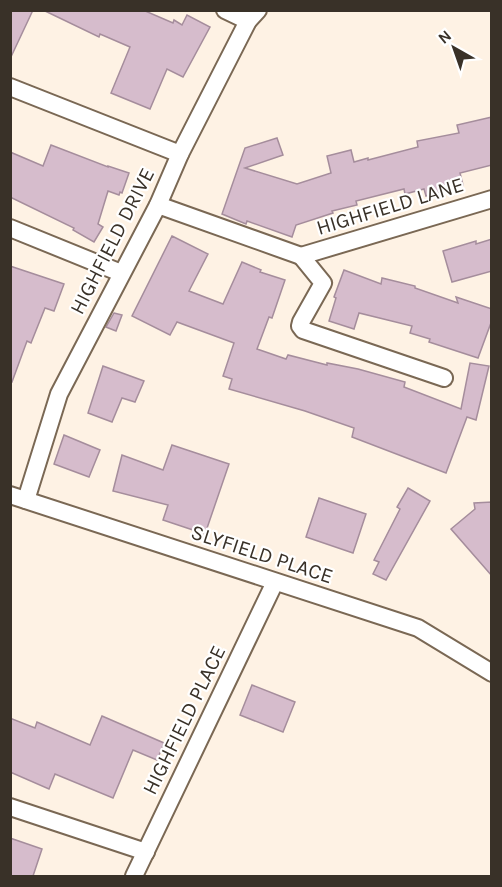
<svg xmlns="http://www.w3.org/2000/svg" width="502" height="887" viewBox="0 0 502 887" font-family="Karla,sans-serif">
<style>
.building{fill:#d6bccc;stroke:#a58d9c;stroke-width:1.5}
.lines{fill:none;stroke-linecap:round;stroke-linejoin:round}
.minor-casing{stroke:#7a6854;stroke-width:20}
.minor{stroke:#fff;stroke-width:16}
.labels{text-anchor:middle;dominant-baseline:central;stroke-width:4.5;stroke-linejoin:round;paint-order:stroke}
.street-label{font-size:21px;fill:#393128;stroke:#fff}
</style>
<rect width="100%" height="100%" fill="#fef2e4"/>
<g class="building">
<path d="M 10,10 L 33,10 L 10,59 Z"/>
<path d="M 43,10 L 143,10 L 173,23 L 174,20 L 182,25 L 187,15 L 210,27 L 183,77 L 167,69 L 150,109 L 111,93 L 130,47 L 100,34 L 99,37 Z"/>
<path d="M 492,117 L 492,165 L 460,173 L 463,185 L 426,196 L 424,189 L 405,194 L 404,189 L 356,201 L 357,205 L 332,211 L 333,213 L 296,225 L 292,237 L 247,221 L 246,224 L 222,214 L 245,148 L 277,138 L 283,155 L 245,168 L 297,184 L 331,173 L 327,156 L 351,150 L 354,162 L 368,158 L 368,160 L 418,147 L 417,141 L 459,133 L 457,125 Z"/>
<path d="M 51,145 L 108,167 L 108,166 L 129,173 L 122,193 L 120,192 L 119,195 L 108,191 L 98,224 L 103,227 L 94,242 L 73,230 L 74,228 L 10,197 L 10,152 L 43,166 Z"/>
<path d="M 172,236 L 208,254 L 189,291 L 223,304 L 242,262 L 261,270 L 260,272 L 285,280 L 272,318 L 269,317 L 257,349 L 286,359 L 288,355 L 327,365 L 327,363 L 358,369 L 405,382 L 404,387 L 461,409 L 470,363 L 489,366 L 476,420 L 467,417 L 446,473 L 352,437 L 354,428 L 305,411 L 229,389 L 232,379 L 223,376 L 234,343 L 177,322 L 170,335 L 132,316 Z"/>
<path d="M 492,239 L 492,271 L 452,282 L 443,251 L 476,241 L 476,244 Z"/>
<path d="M 10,266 L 64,284 L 54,311 L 45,308 L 31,343 L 27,341 L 12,382 L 10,381 Z"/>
<path d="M 344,270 L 381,284 L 382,278 L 415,286 L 415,288 L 458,303 L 456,297 L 492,309 L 492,320 L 478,358 L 429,342 L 430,339 L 410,333 L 412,326 L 359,313 L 354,329 L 329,321 L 336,298 L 334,297 Z"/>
<path d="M 114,313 L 122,315 L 116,331 L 106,327 Z"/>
<path d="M 103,366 L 144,381 L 135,402 L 122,398 L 112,422 L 88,413 Z"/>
<path d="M 64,435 L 100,450 L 89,477 L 54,464 Z"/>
<path d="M 172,445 L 229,464 L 205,534 L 163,520 L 168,505 L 113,491 L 122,455 L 163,470 Z"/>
<path d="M 408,488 L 430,501 L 386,580 L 373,574 L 379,562 L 374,560 L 400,509 L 397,507 Z"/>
<path d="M 319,498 L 366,514 L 353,553 L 306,537 Z"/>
<path d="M 492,502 L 492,576 L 451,529 L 475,509 L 474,503 Z"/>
<path d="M 252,685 L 295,702 L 283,732 L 240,715 Z"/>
<path d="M 102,716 L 164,743 L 157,760 L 133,750 L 113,798 L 55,774 L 49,789 L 10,772 L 10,718 L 35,728 L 37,722 L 90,745 Z"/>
<path d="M 10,838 L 42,849 L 33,876 L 10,876 Z"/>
</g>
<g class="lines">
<defs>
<g id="minor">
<path d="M 225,10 L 248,21"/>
<path d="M 10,87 L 180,154"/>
<path d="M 158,205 L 301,256"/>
<path d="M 10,228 L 121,273"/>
<path d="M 301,256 L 323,283 L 301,322 L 300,326 L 303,330 L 444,378"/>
<path d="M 301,256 L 492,199"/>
<path d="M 10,495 L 418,628 L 492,673"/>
<path d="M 26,500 L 59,394 L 158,205 L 180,154 L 248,21 L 258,10"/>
<path d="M 10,807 L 146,852"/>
<path d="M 134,876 L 275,582"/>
</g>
</defs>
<use href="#minor" class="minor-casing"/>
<use href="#minor" class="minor"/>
</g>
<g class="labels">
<g class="street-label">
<text transform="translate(390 206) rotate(-17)">HIGHFIELD LANE</text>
<text transform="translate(112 241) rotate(-63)">HIGHFIELD DRIVE</text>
<text transform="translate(262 554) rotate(18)">SLYFIELD PLACE</text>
<text transform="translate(184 720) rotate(-64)">HIGHFIELD PLACE</text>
</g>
</g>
<rect width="502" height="887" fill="none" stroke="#393128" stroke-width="24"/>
<g transform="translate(454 48) rotate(320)" stroke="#ffffff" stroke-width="4.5" paint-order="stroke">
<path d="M0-4.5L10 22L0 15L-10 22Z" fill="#393128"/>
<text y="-9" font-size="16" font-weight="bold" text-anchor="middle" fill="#393128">N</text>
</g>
</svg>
